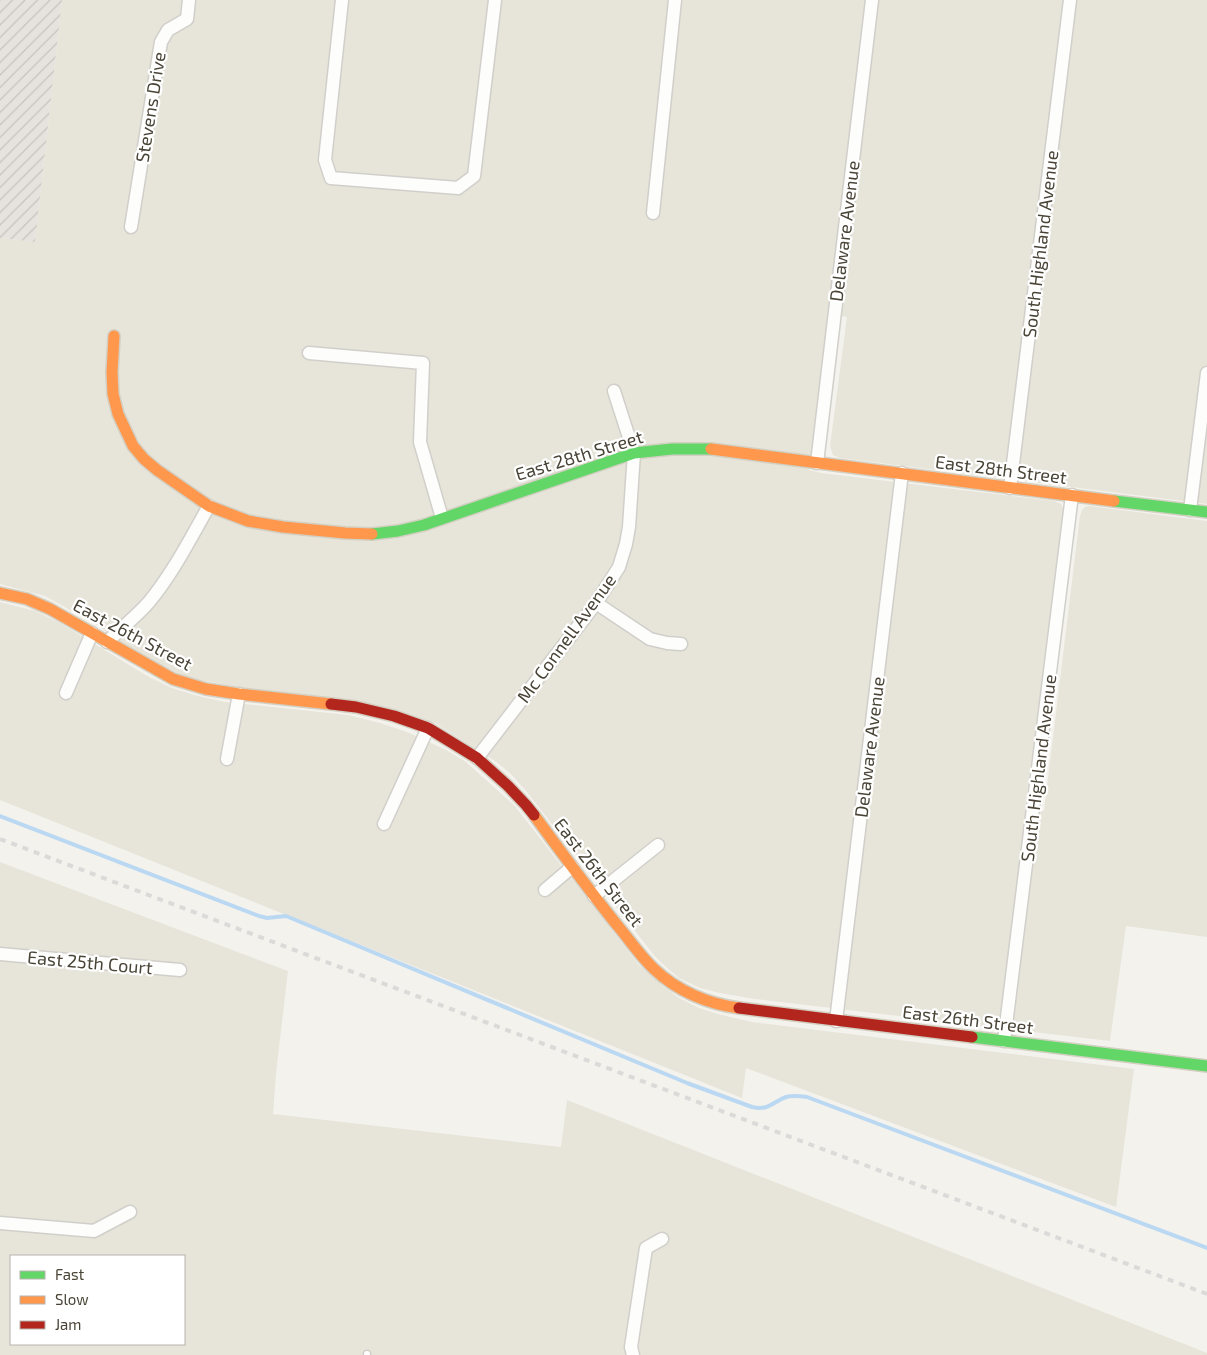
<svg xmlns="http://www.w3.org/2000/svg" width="1207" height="1355" viewBox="0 0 1207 1355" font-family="'Exo 2',sans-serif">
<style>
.residential{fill:#e7e4da;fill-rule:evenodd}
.industrial{fill:url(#industrial-furrows)}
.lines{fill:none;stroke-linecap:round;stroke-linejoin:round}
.stream{stroke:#bbd8f3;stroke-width:4}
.lane-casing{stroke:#d1cfca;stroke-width:9}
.street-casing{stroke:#d1cfca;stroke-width:15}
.fast-casing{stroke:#d3d0c3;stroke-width:14}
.slow-casing{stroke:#d3d0c3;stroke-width:14}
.jam-casing{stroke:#d3d0c3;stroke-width:14}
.lane{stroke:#fdfdfc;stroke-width:6}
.street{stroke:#fdfdfc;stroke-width:12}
.fast{stroke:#63d668;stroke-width:11}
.slow{stroke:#ff974d;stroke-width:11}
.jam{stroke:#b3261e;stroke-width:11}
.rail{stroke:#dadad9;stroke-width:4;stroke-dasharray:6 6;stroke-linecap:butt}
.labels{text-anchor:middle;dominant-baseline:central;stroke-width:4.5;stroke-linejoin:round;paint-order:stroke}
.street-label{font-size:18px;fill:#4a4437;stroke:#fff}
</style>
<defs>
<pattern id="industrial-furrows" width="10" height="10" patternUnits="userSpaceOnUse" patternTransform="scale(1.25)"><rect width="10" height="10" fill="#e6e3de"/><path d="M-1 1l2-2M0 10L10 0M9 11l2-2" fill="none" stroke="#c7c4bf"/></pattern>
</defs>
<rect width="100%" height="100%" fill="#f3f2ed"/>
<g class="residential">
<path d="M 62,0 L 1207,0 L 1207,504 L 840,458 L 833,455 L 830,446 L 847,317 L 829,314 L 809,470 L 821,473 L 1054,501 L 1061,504 L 1063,508 L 1065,514 L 1025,807 L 1044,811 L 1080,516 L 1082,510 L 1085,507 L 1089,506 L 1207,521 L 1207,937 L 1126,926 L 1110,1041 L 755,999 L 720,993 L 700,988 L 679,978 L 665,966 L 653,954 L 527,792 L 510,773 L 495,761 L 435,723 L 189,678 L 138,655 L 97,625 L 45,596 L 0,584 L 0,238 L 35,242 Z"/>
<path d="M 0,602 L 35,611 L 60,623 L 149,677 L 172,688 L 198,696 L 225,702 L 348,715 L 380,723 L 407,732 L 446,750 L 466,762 L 514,805 L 639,965 L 664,987 L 679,998 L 699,1008 L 718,1014 L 752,1022 L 1134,1069 L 1116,1207 L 746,1068 L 742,1098 L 0,800 Z"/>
<path d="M 0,862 L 288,971 L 276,1073 L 273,1114 L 561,1147 L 567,1100 L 1207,1353 L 1207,1355 L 0,1355 ZM 11,1256 L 184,1256 L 184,1344 L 11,1344 Z"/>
</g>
<path class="industrial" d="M 0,0 L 62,0 L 35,242 L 0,238 Z"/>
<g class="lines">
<path class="stream" d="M 0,816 L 259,916 L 267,918 L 286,916 L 687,1083 L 752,1107 C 769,1111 772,1102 786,1097 C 793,1095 800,1096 807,1097 L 1207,1248"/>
<defs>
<path id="lane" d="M 367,1355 L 367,1354"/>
<g id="street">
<path d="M 342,0 L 325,160 L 331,178 L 458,188 L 474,176 L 495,0"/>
<path d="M 653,213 L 675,0"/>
<path d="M 131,227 L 161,42 L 168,30 L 187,19 L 189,0"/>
<path d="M 309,353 L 423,363 L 420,442 L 442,518"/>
<path d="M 817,463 L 872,0"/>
<path d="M 1010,488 L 1070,0"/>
<path d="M 1190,510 L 1207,373"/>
<path d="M 596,603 L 650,639 L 667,643 L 681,644"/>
<path d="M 107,642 C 120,629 136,617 149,602 C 173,573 190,539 209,506"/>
<path d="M 66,693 L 92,633"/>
<path d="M 477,758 L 596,603 L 619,567 L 626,544 L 629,527 L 634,453 L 614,391"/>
<path d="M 227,759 L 239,694"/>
<path d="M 384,824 L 428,728"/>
<path d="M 545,890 L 572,867"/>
<path d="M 594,896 L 658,845"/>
<path d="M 0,954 L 180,970"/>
<path d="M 836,1021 L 902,473"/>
<path d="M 1004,1041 L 1072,495"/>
<path d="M 0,1223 L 94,1231 L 130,1212"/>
<path d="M 633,1355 L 631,1347 L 646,1248 L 662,1239"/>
</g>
<g id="fast">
<path d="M 1114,501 L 1207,512"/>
<path d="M 372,534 L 398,531 L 424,525 L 634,453 L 672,449 L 711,449"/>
<path d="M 972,1037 L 1207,1066"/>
</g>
<g id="slow">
<path d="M 114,336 L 112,372 L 113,394 L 118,414 L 133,446 L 144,459 L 157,470 L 209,506 L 248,521 L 283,527 L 345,533 L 372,534"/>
<path d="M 711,449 L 1114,501"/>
<path d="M 0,593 L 27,599 L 50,609 L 173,679 L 206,689 L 239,694 L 331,704"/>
<path d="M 534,815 C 561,852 588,889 617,925 C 629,939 640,956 654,969 C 677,991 708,1004 739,1008"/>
</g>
<g id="jam">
<path d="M 331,704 L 356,707 L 394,716 L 428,728 L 477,758 L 508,786 L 526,805 L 534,815"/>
<path d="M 739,1008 L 972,1037"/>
</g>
</defs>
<use href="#lane" class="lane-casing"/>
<use href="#street" class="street-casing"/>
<use href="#fast" class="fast-casing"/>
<use href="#slow" class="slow-casing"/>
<use href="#jam" class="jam-casing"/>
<use href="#lane" class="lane"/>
<use href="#street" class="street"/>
<use href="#fast" class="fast"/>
<use href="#slow" class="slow"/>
<use href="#jam" class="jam"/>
<path class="rail" d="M 0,839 L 1207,1294"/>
</g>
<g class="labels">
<g class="street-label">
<text transform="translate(150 107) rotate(-81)">Stevens Drive</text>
<text transform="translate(844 231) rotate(-83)">Delaware Avenue</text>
<text transform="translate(1040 244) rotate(-83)">South Highland Avenue</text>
<text transform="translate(579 455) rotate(-17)">East 28th Street</text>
<text transform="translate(1001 469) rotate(7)">East 28th Street</text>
<text transform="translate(133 634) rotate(28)">East 26th Street</text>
<text transform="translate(566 638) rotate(-54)">Mc Connell Avenue</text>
<text transform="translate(869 747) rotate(-83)">Delaware Avenue</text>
<text transform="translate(1038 768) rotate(-83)">South Highland Avenue</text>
<text transform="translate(599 872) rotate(52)">East 26th Street</text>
<text transform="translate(90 962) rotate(5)">East 25th Court</text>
<text transform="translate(968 1019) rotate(7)">East 26th Street</text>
</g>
</g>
<rect x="10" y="1255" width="175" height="90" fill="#ffffff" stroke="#b7b4af"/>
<rect x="20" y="1271" width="25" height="8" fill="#63d668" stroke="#b7b4af"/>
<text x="55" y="1280" font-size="15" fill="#4a4437">Fast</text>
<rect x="20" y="1296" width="25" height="8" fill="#ff974d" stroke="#b7b4af"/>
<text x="55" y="1305" font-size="15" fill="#4a4437">Slow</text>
<rect x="20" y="1321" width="25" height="8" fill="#b3261e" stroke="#b7b4af"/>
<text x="55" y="1330" font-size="15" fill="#4a4437">Jam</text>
</svg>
